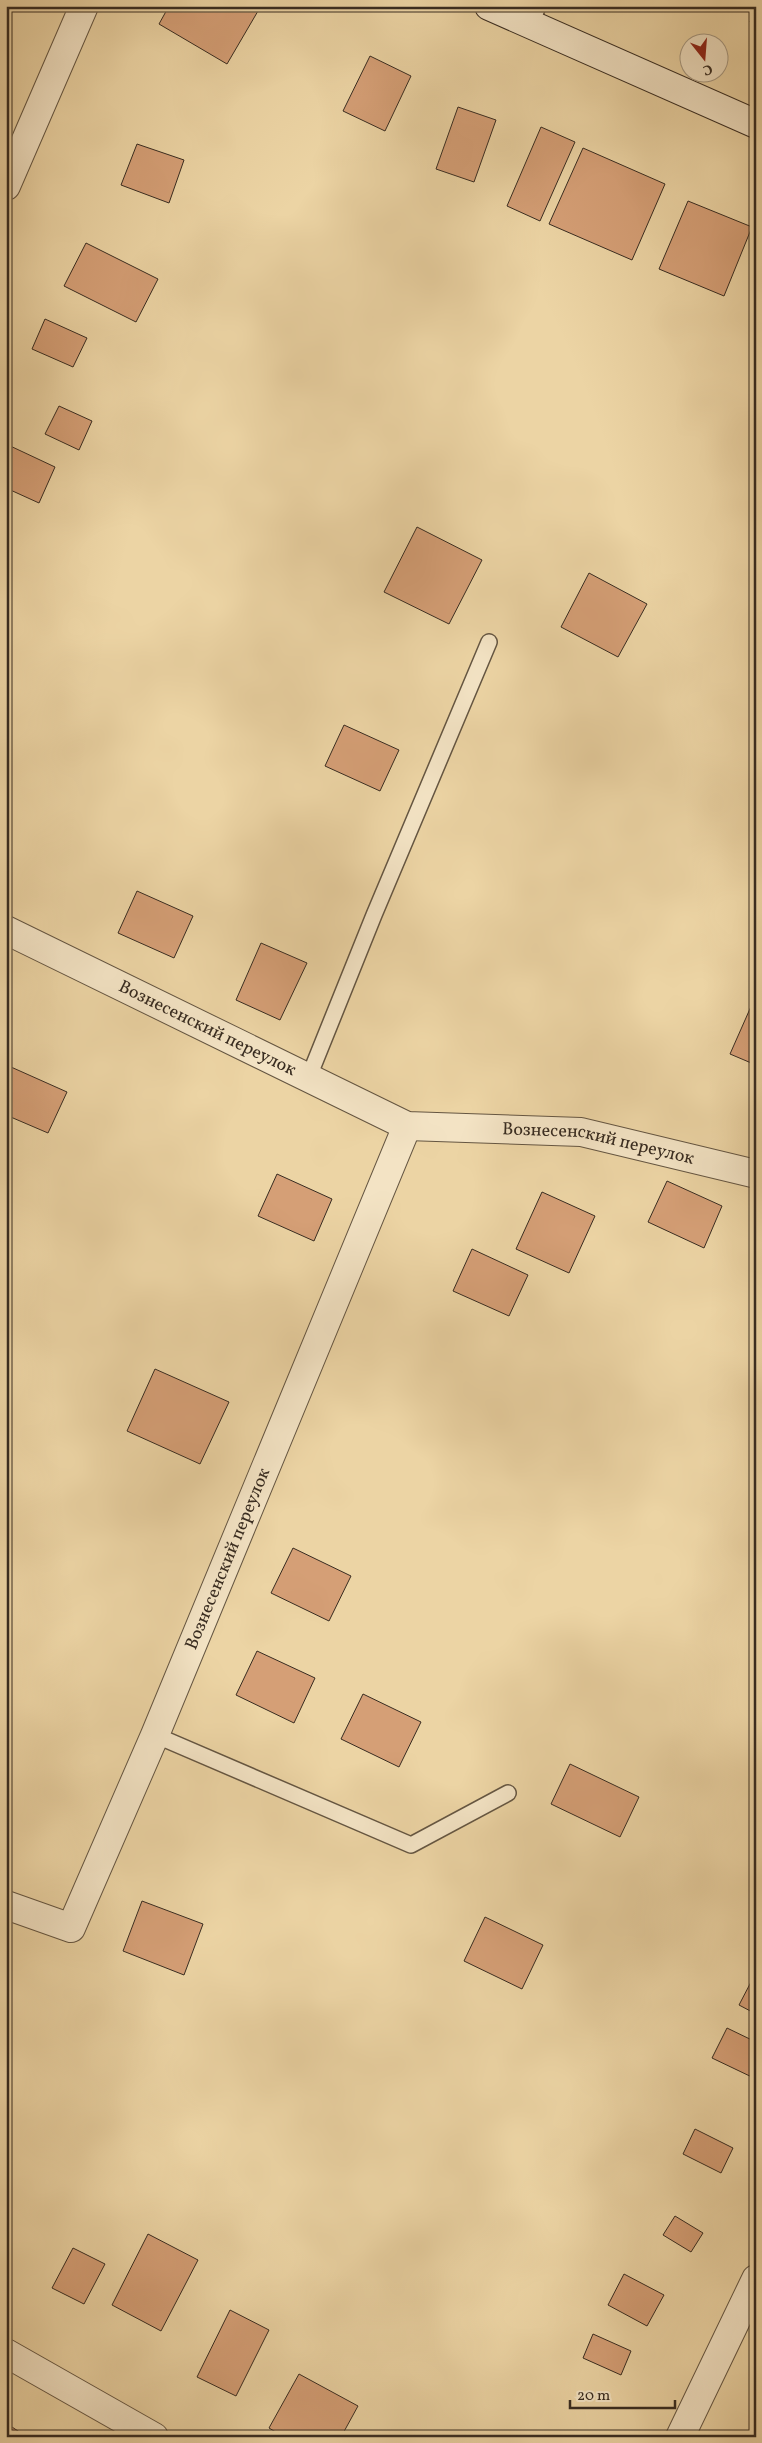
<svg xmlns="http://www.w3.org/2000/svg" width="762" height="2443" viewBox="0 0 762 2443" font-family="Vollkorn,serif">
<style>
.building{fill:#d59f76;stroke:#382c21}
.lines{fill:none;stroke-linecap:round;stroke-linejoin:round}
.lane-casing{stroke:#655642;stroke-width:18}
.street-casing{stroke:#655642;stroke-width:30}
.secondary-casing{stroke:#382c21;stroke-width:30}
.lane{stroke:#f3e3c4;stroke-width:15}
.street{stroke:#f3e3c4;stroke-width:28}
.secondary{stroke:#f3e3c4;stroke-width:28}
.labels{text-anchor:middle;dominant-baseline:central;stroke-width:4;stroke-linejoin:round;paint-order:stroke}
.street-label{font-size:18px;fill:#382c21;stroke:#f3e3c4}
</style>
<rect width="100%" height="100%" fill="#ecd4a4"/>
<filter id="stains"><feTurbulence type="fractalNoise" baseFrequency=".004" numOctaves="4"/><feColorMatrix values="0 0 0 0 .2 0 0 0 0 .09 0 0 0 0 .02 0 0 0 .5 -.17"/></filter>
<radialGradient id="worn" r=".72"><stop offset=".6" stop-color="#630" stop-opacity="0"/><stop offset="1" stop-color="#630" stop-opacity=".3"/></radialGradient>
<g class="building">
<path d="M 169,6 L 250,6 L 258,11 L 227,64 L 159,24 Z"/>
<path d="M 756,7 L 756,24 L 750,22 Z"/>
<path d="M 370,56 L 411,76 L 385,131 L 343,111 Z"/>
<path d="M 458,107 L 496,120 L 474,182 L 436,169 Z"/>
<path d="M 541,127 L 575,142 L 540,221 L 507,206 Z"/>
<path d="M 137,144 L 184,160 L 169,203 L 121,185 Z"/>
<path d="M 583,148 L 665,184 L 632,260 L 549,224 Z"/>
<path d="M 688,201 L 752,227 L 724,296 L 659,269 Z"/>
<path d="M 86,243 L 158,279 L 136,322 L 64,286 Z"/>
<path d="M 45,319 L 87,338 L 73,367 L 32,349 Z"/>
<path d="M 59,406 L 92,421 L 79,450 L 45,434 Z"/>
<path d="M 6,444 L 55,467 L 39,503 L 6,488 Z"/>
<path d="M 417,527 L 482,560 L 449,624 L 384,592 Z"/>
<path d="M 589,573 L 647,604 L 618,657 L 561,627 Z"/>
<path d="M 344,725 L 399,750 L 380,791 L 325,766 Z"/>
<path d="M 137,891 L 193,916 L 174,958 L 118,933 Z"/>
<path d="M 261,943 L 307,963 L 280,1020 L 236,1000 Z"/>
<path d="M 753,1002 L 756,1003 L 756,1065 L 730,1054 Z"/>
<path d="M 11,1067 L 67,1092 L 48,1133 L 6,1115 L 6,1077 Z"/>
<path d="M 277,1174 L 332,1199 L 314,1241 L 258,1216 Z"/>
<path d="M 667,1181 L 722,1206 L 704,1248 L 648,1222 Z"/>
<path d="M 542,1192 L 595,1216 L 569,1273 L 516,1249 Z"/>
<path d="M 472,1249 L 528,1275 L 509,1316 L 453,1291 Z"/>
<path d="M 155,1369 L 229,1402 L 200,1464 L 127,1431 Z"/>
<path d="M 293,1548 L 351,1576 L 329,1621 L 271,1593 Z"/>
<path d="M 257,1651 L 315,1678 L 294,1723 L 236,1695 Z"/>
<path d="M 363,1694 L 421,1722 L 399,1767 L 341,1739 Z"/>
<path d="M 570,1764 L 639,1797 L 620,1837 L 551,1804 Z"/>
<path d="M 142,1901 L 203,1924 L 184,1975 L 123,1951 Z"/>
<path d="M 485,1917 L 543,1945 L 522,1989 L 464,1961 Z"/>
<path d="M 751,1982 L 756,1985 L 756,2014 L 739,2005 Z"/>
<path d="M 727,2028 L 756,2042 L 756,2079 L 712,2058 Z"/>
<path d="M 695,2129 L 733,2148 L 721,2173 L 683,2154 Z"/>
<path d="M 675,2216 L 703,2233 L 691,2252 L 663,2235 Z"/>
<path d="M 148,2234 L 198,2260 L 161,2331 L 112,2305 Z"/>
<path d="M 73,2248 L 105,2264 L 84,2304 L 52,2288 Z"/>
<path d="M 624,2274 L 664,2295 L 647,2326 L 608,2305 Z"/>
<path d="M 230,2310 L 269,2330 L 236,2396 L 197,2377 Z"/>
<path d="M 593,2334 L 631,2351 L 621,2375 L 583,2358 Z"/>
<path d="M 299,2374 L 358,2406 L 341,2437 L 284,2437 L 269,2428 Z"/>
<path d="M 12,2427 L 27,2437 L 6,2437 Z"/>
</g>
<g class="lines">
<defs>
<g id="lane">
<path d="M 531,25 L 538,6"/>
<path d="M 308,1079 L 374,915 L 489,642"/>
<path d="M 155,1735 L 411,1845 L 508,1793"/>
</g>
<g id="street">
<path d="M 6,186 L 84,6"/>
<path id="s1" d="M 6,930 L 407,1126 L 581,1132 L 756,1174"/>
<path id="s2" d="M 6,1905 L 71,1928 L 155,1735 L 407,1126"/>
<path d="M 6,2353 L 154,2437"/>
<path d="M 680,2437 L 756,2279"/>
</g>
<path id="secondary" d="M 489,6 L 756,124"/>
</defs>
<use href="#lane" class="lane-casing"/>
<use href="#street" class="street-casing"/>
<use href="#secondary" class="secondary-casing"/>
<use href="#lane" class="lane"/>
<use href="#street" class="street"/>
<use href="#secondary" class="secondary"/>
</g>
<g class="labels">
<g class="street-label">
<text stroke="none"><textPath href="#s1" startOffset="224">Вознесенский переулок</textPath></text>
<text stroke="none"><textPath href="#s1" startOffset="639">Вознесенский переулок</textPath></text>
<text stroke="none"><textPath href="#s2" startOffset="470">Вознесенский переулок</textPath></text>
</g>
</g>
<rect width="762" height="2443" fill="none" stroke="#ecd4a4" stroke-width="25"/>
<rect x="8" y="8" width="747" height="2428" fill="none" stroke="#382c21" stroke-width="2.5"/>
<rect x="12" y="12" width="737" height="2418" fill="none" stroke="#382c21"/>
<g transform="translate(704 58) rotate(163)"><circle r="24" fill="#f3e3c4" stroke="#a89a83"/>
<path d="M0-4L9 19L0 12L-9 19Z" fill="#8f2418"/>
<text y="-8" font-size="14" font-weight="bold" text-anchor="middle" fill="#382c21">С</text>
</g>
<path d="M570 2400v8h105v-8" fill="none" stroke="#382c21" stroke-width="2.5"/>
<text x="577" y="2400" font-size="15" fill="#382c21" stroke="#f3e3c4" stroke-width="4" paint-order="stroke">20 m</text>
<rect width="100%" height="100%" filter="url(#stains)"/>
<rect width="100%" height="100%" fill="url(#worn)"/>
</svg>
